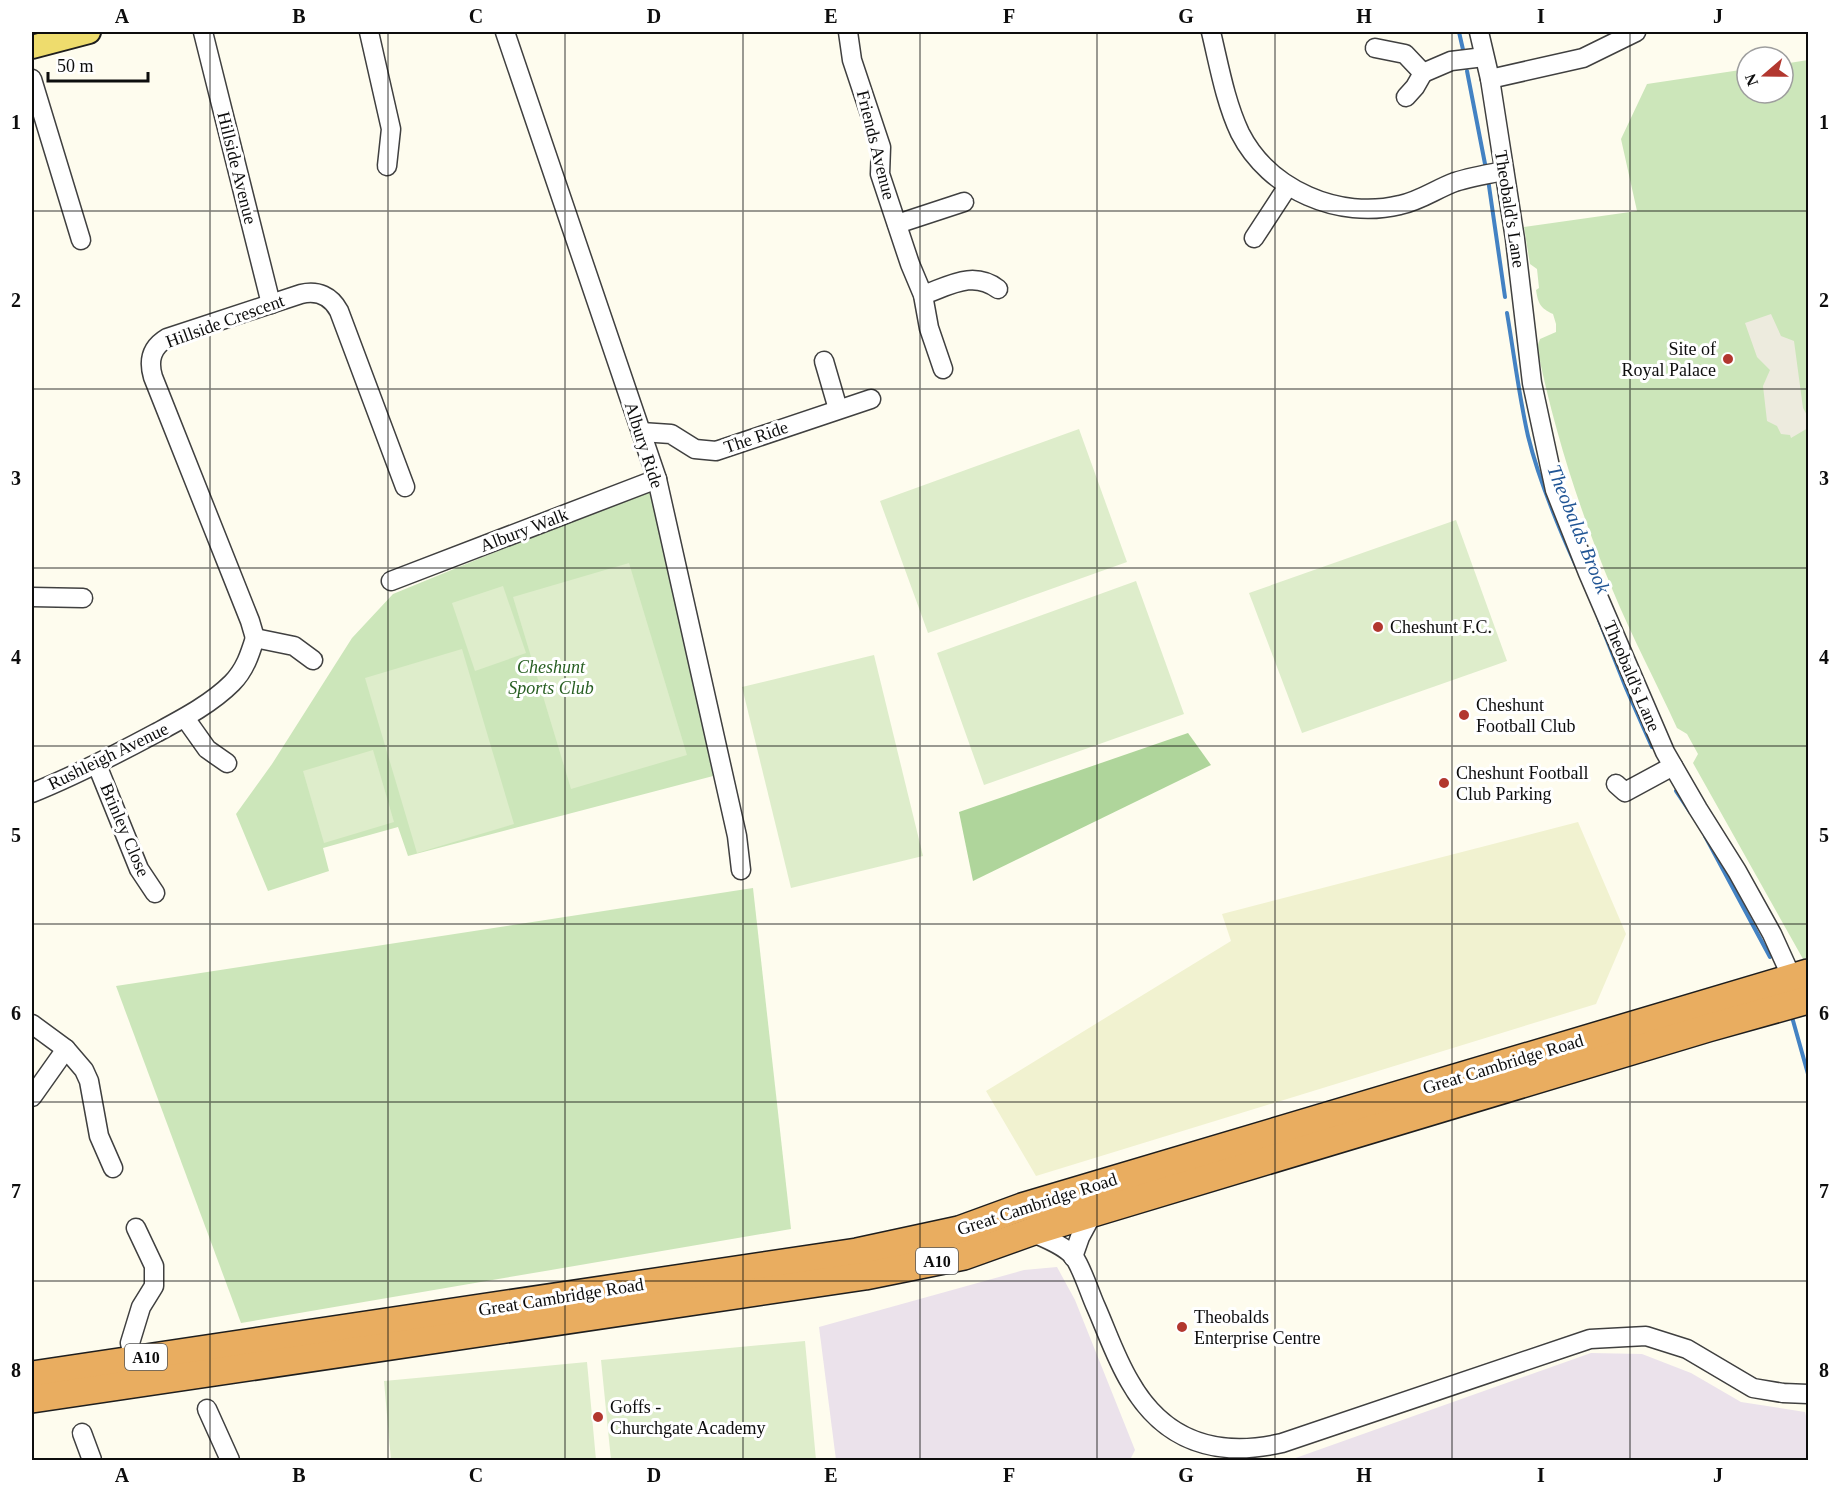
<svg xmlns="http://www.w3.org/2000/svg" width="1840" height="1492" viewBox="0 0 1840 1492" font-family="Georgia,serif">
<style>
.industrial{fill:#ebe2eb}
.farmland{fill:#f1f2d0}
.green{fill:#cce6ba}
.forest{fill:#afd59b}
.pitch{fill:#deedcb}
.plaza{fill:#edebde}
.lines{fill:none;stroke-linecap:round;stroke-linejoin:round}
.stream{stroke:#4382c3;stroke-width:4}
.minor-casing{stroke:#404040;stroke-width:21}
.major-casing{stroke:#1e1e1e;stroke-width:26}
.highway-casing{stroke:#1e1e1e;stroke-width:30}
.minor{stroke:#fff;stroke-width:18}
.major{stroke:#eedc6d;stroke-width:22}
.highway{stroke:#e9ad60;stroke-width:27}
.grid{fill:none;stroke:#0d0d0d;stroke-width:1.5;stroke-opacity:0.55}
.poi-dot{fill:#b2372f;stroke:#fff;stroke-width:2}
.labels{text-anchor:middle;dominant-baseline:central;stroke-width:6;stroke-linejoin:round;paint-order:stroke}
.shield{fill:#fff;stroke:#565656;stroke-width:1.5}
.shield-label{font-size:16px;font-weight:bold;fill:#0d0d0d}
.street-label{font-size:18px;fill:#0d0d0d;stroke:#fff}
.poi-label{font-size:18px;fill:#0d0d0d;stroke:#fff;text-anchor:start}
.park-label{font-size:18px;font-style:italic;fill:#285f22;stroke:#fff}
.water-label{font-size:20px;font-style:italic;fill:#205595;stroke:#fff}
.neatline{fill:none;stroke:#0d0d0d;stroke-width:2}
.grid-label{font-size:20px;text-anchor:middle;font-weight:bold;fill:#0d0d0d}
</style>
<rect width="100%" height="100%" fill="#fefcee"/>
<g class="industrial">
<path d="M 1057,1267 L 1075,1300 L 1135,1450 L 1130,1460 L 836,1460 L 819,1327 L 1024,1270 Z"/>
<path d="M 1591,1353 L 1642,1354 L 1691,1373 L 1741,1402 L 1805,1412 L 1808,1424 L 1808,1460 L 1290,1460 Z"/>
</g>
<path class="farmland" d="M 1578,822 L 1626,934 L 1596,1004 L 1036,1176 L 986,1091 L 1231,941 L 1222,914 Z"/>
<g class="green">
<path d="M 1808,60 L 1808,957 L 1803,959 L 1693,763 L 1698,754 L 1687,734 L 1677,728 C 1656,682 1632,637 1613,591 C 1580,512 1554,431 1537,347 L 1540,339 L 1556,332 L 1556,324 L 1553,314 C 1540,308 1538,303 1536,290 L 1539,288 L 1537,269 L 1530,264 L 1524,227 L 1637,211 L 1621,139 L 1647,84 L 1747,69 L 1747,93 L 1783,93 L 1783,64 Z"/>
<path d="M 651,488 L 717,775 L 408,856 L 398,827 L 323,848 L 329,871 L 268,891 L 236,814 L 272,764 L 352,638 L 393,594 Z"/>
<path d="M 753,888 L 791,1229 L 241,1323 L 116,986 Z"/>
</g>
<path class="forest" d="M 1188,733 L 1211,765 L 973,881 L 959,812 Z"/>
<g class="pitch">
<path d="M 1079,429 L 1127,562 L 928,633 L 880,501 Z"/>
<path d="M 1456,520 L 1507,661 L 1302,733 L 1249,593 Z"/>
<path d="M 629,563 L 687,755 L 571,789 L 513,597 Z"/>
<path d="M 1136,581 L 1184,714 L 984,785 L 937,653 Z"/>
<path d="M 503,586 L 526,653 L 475,671 L 452,603 Z"/>
<path d="M 462,649 L 514,824 L 417,853 L 365,678 Z"/>
<path d="M 874,655 L 923,856 L 791,888 L 742,687 Z"/>
<path d="M 373,750 L 394,822 L 324,843 L 303,771 Z"/>
<path d="M 805,1341 L 816,1460 L 611,1460 L 601,1360 Z"/>
<path d="M 587,1362 L 596,1460 L 391,1460 L 384,1381 Z"/>
</g>
<path class="plaza" d="M 1771,314 L 1781,336 L 1794,341 L 1803,408 L 1808,417 L 1808,428 L 1791,438 L 1790,435 L 1781,434 L 1777,426 L 1767,421 L 1763,386 L 1770,370 L 1757,357 L 1745,323 Z"/>
<g class="lines">
<g class="stream">
<path d="M 1459,32 L 1464,54"/>
<path d="M 1467,71 L 1486,169"/>
<path d="M 1488,179 L 1505,297"/>
<path d="M 1507,313 C 1514,354 1519,396 1528,436 C 1539,481 1557,524 1576,566"/>
<path d="M 1599,620 L 1626,688 L 1652,747"/>
<path d="M 1676,791 L 1690,812"/>
<path d="M 1705,836 L 1770,957"/>
<path d="M 1792,1017 L 1808,1074"/>
</g>
<defs>
<g id="minor">
<path d="M 203,32 L 271,304"/>
<path d="M 369,32 L 391,129 L 387,166"/>
<path d="M 505,32 L 657,479 L 737,836 L 741,870"/>
<path d="M 848,32 L 852,60 L 881,147 L 880,174 L 910,264 L 923,295 L 929,328 L 943,369"/>
<path d="M 1211,32 C 1219,65 1225,101 1240,133 C 1269,190 1339,220 1400,205 C 1420,201 1436,189 1455,182 C 1471,177 1488,174 1504,171"/>
<path d="M 1479,32 L 1490,79 L 1515,239 L 1532,383 L 1555,490 L 1588,573 L 1665,752 L 1698,809 L 1737,871 L 1772,934 L 1792,978"/>
<path d="M 1375,48 L 1405,54 L 1423,73 L 1415,87 L 1406,97"/>
<path d="M 1423,73 L 1451,61 L 1484,57"/>
<path d="M 32,79 L 81,240"/>
<path d="M 1490,79 L 1583,58 L 1636,32"/>
<path d="M 897,224 L 964,202"/>
<path d="M 1254,238 L 1288,186"/>
<path d="M 923,295 C 949,286 973,270 998,289"/>
<path d="M 824,361 L 838,409"/>
<path d="M 641,432 L 671,434 L 695,449 L 716,451 L 871,399"/>
<path d="M 391,581 L 657,479"/>
<path d="M 32,597 L 83,598"/>
<path d="M 255,638 L 250,621 L 153,377 C 148,360 152,347 167,338 L 301,294 C 318,290 331,296 339,311 L 405,487"/>
<path d="M 185,718 L 207,749 L 227,763"/>
<path d="M 97,765 L 139,869 L 155,893"/>
<path d="M 1616,784 L 1625,792 L 1673,766"/>
<path d="M 32,793 C 74,776 115,755 156,733 C 182,719 211,704 232,683 C 245,670 250,654 255,638 L 294,646 L 313,660"/>
<path d="M 32,1024 L 66,1049 L 84,1070 L 89,1081 L 99,1136 L 113,1168"/>
<path d="M 32,1097 L 66,1049"/>
<path d="M 1031,1232 C 1044,1238 1064,1245 1074,1257 C 1082,1268 1090,1294 1096,1307 C 1107,1332 1116,1359 1130,1382 C 1164,1442 1217,1458 1282,1443 L 1590,1339 L 1646,1336 L 1687,1349 L 1753,1388 L 1783,1393 L 1808,1394"/>
<path d="M 1073,1257 L 1080,1237 L 1093,1213"/>
<path d="M 134,1359 L 130,1343 L 141,1307 L 154,1286 L 154,1266 L 136,1228"/>
<path d="M 207,1409 L 230,1460"/>
<path d="M 82,1433 L 92,1460"/>
</g>
<path id="major" d="M 32,47 L 89,32"/>
<g id="highway">
<path d="M 32,1375 L 857,1252 L 959,1230 L 1022,1207 L 1808,973"/>
<path d="M 32,1399 L 865,1276 L 964,1256 L 1031,1232 L 1093,1213 L 1708,1028 L 1808,1000"/>
</g>
</defs>
<use href="#minor" class="minor-casing"/>
<use href="#major" class="major-casing"/>
<use href="#highway" class="highway-casing"/>
<use href="#minor" class="minor"/>
<use href="#major" class="major"/>
<use href="#highway" class="highway"/>
</g>
<path class="grid" d="M 210,32 L 210,1460M 388,32 L 388,1460M 565,32 L 565,1460M 743,32 L 743,1460M 920,32 L 920,1460M 1097,32 L 1097,1460M 1275,32 L 1275,1460M 1452,32 L 1452,1460M 1630,32 L 1630,1460M 32,211 L 1808,211M 32,389 L 1808,389M 32,568 L 1808,568M 32,746 L 1808,746M 32,924 L 1808,924M 32,1102 L 1808,1102M 32,1281 L 1808,1281"/>
<g class="poi-dot">
<circle cx="1728" cy="359" r="6"/>
<circle cx="1378" cy="627" r="6"/>
<circle cx="1464" cy="715" r="6"/>
<circle cx="1444" cy="783" r="6"/>
<circle cx="1182" cy="1327" r="6"/>
<circle cx="598" cy="1417" r="6"/>
</g>
<g class="labels">
<g class="shield">
<rect x="916" y="1248" width="42" height="26" rx="4.5"/>
<rect x="125" y="1344" width="42" height="26" rx="4.5"/>
</g>
<g class="shield-label">
<text x="937" y="1261">A10</text>
<text x="146" y="1357">A10</text>
</g>
<g class="street-label">
<text transform="translate(876 145) rotate(76)">Friends Avenue</text>
<text transform="translate(237 168) rotate(76)">Hillside Avenue</text>
<text transform="translate(1510 209) rotate(81)">Theobald's Lane</text>
<text transform="translate(225 321) rotate(-20)">Hillside Crescent</text>
<text transform="translate(756 437) rotate(-19)">The Ride</text>
<text transform="translate(644 445) rotate(72)">Albury Ride</text>
<text transform="translate(524 530) rotate(-21)">Albury Walk</text>
<text transform="translate(1632 676) rotate(67)">Theobald's Lane</text>
<text transform="translate(108 756) rotate(-26)">Rushleigh Avenue</text>
<text transform="translate(125 830) rotate(67)">Brinley Close</text>
<text transform="translate(1503 1064) rotate(-17)">Great Cambridge Road</text>
<text transform="translate(1037 1204) rotate(-18)">Great Cambridge Road</text>
<text transform="translate(561 1297) rotate(-9)">Great Cambridge Road</text>
</g>
<g class="poi-label">
<text x="1716" y="349" text-anchor="end">Site of<tspan x="1716" dy="21">Royal Palace</tspan></text>
<text x="1390" y="627">Cheshunt F.C.</text>
<text x="1476" y="705">Cheshunt<tspan x="1476" dy="21">Football Club</tspan></text>
<text x="1456" y="773">Cheshunt Football<tspan x="1456" dy="21">Club Parking</tspan></text>
<text x="1194" y="1317">Theobalds<tspan x="1194" dy="21">Enterprise Centre</tspan></text>
<text x="610" y="1407">Goffs -<tspan x="610" dy="21">Churchgate Academy</tspan></text>
</g>
<g class="park-label">
<text x="551" y="667">Cheshunt<tspan x="551" dy="21">Sports Club</tspan></text>
</g>
<g class="water-label">
<text transform="translate(1579 529) rotate(68)">Theobalds Brook</text>
</g>
</g>
<rect width="1840" height="1492" fill="none" stroke="#ffffff" stroke-width="66"/>
<g transform="translate(1765 75) rotate(250)"><circle r="28" fill="#ffffff" stroke="#9e9e9e" stroke-width="1.5"/>
<path d="M0-4.5L10 22L0 15L-10 22Z" fill="#b2372f"/>
<text y="-9" font-size="16" font-weight="bold" text-anchor="middle" fill="#0d0d0d">N</text>
</g>
<path d="M48 72v9h100v-9" fill="none" stroke="#0d0d0d" stroke-width="3"/>
<text x="57" y="72" font-size="18" fill="#0d0d0d" stroke="#ffffff" stroke-width="4.5" paint-order="stroke">50 m</text>
<rect x="33" y="33" width="1774" height="1426" class="neatline"/>
<g class="grid-label">
<text x="122" y="23">A</text>
<text x="299" y="23">B</text>
<text x="476" y="23">C</text>
<text x="654" y="23">D</text>
<text x="831" y="23">E</text>
<text x="1009" y="23">F</text>
<text x="1186" y="23">G</text>
<text x="1364" y="23">H</text>
<text x="1541" y="23">I</text>
<text x="1718" y="23">J</text>
<text x="16" y="129">1</text>
<text x="1824" y="129">1</text>
<text x="16" y="307">2</text>
<text x="1824" y="307">2</text>
<text x="16" y="485">3</text>
<text x="1824" y="485">3</text>
<text x="16" y="664">4</text>
<text x="1824" y="664">4</text>
<text x="16" y="842">5</text>
<text x="1824" y="842">5</text>
<text x="16" y="1020">6</text>
<text x="1824" y="1020">6</text>
<text x="16" y="1198">7</text>
<text x="1824" y="1198">7</text>
<text x="16" y="1377">8</text>
<text x="1824" y="1377">8</text>
<text x="122" y="1482">A</text>
<text x="299" y="1482">B</text>
<text x="476" y="1482">C</text>
<text x="654" y="1482">D</text>
<text x="831" y="1482">E</text>
<text x="1009" y="1482">F</text>
<text x="1186" y="1482">G</text>
<text x="1364" y="1482">H</text>
<text x="1541" y="1482">I</text>
<text x="1718" y="1482">J</text>
</g>
</svg>
